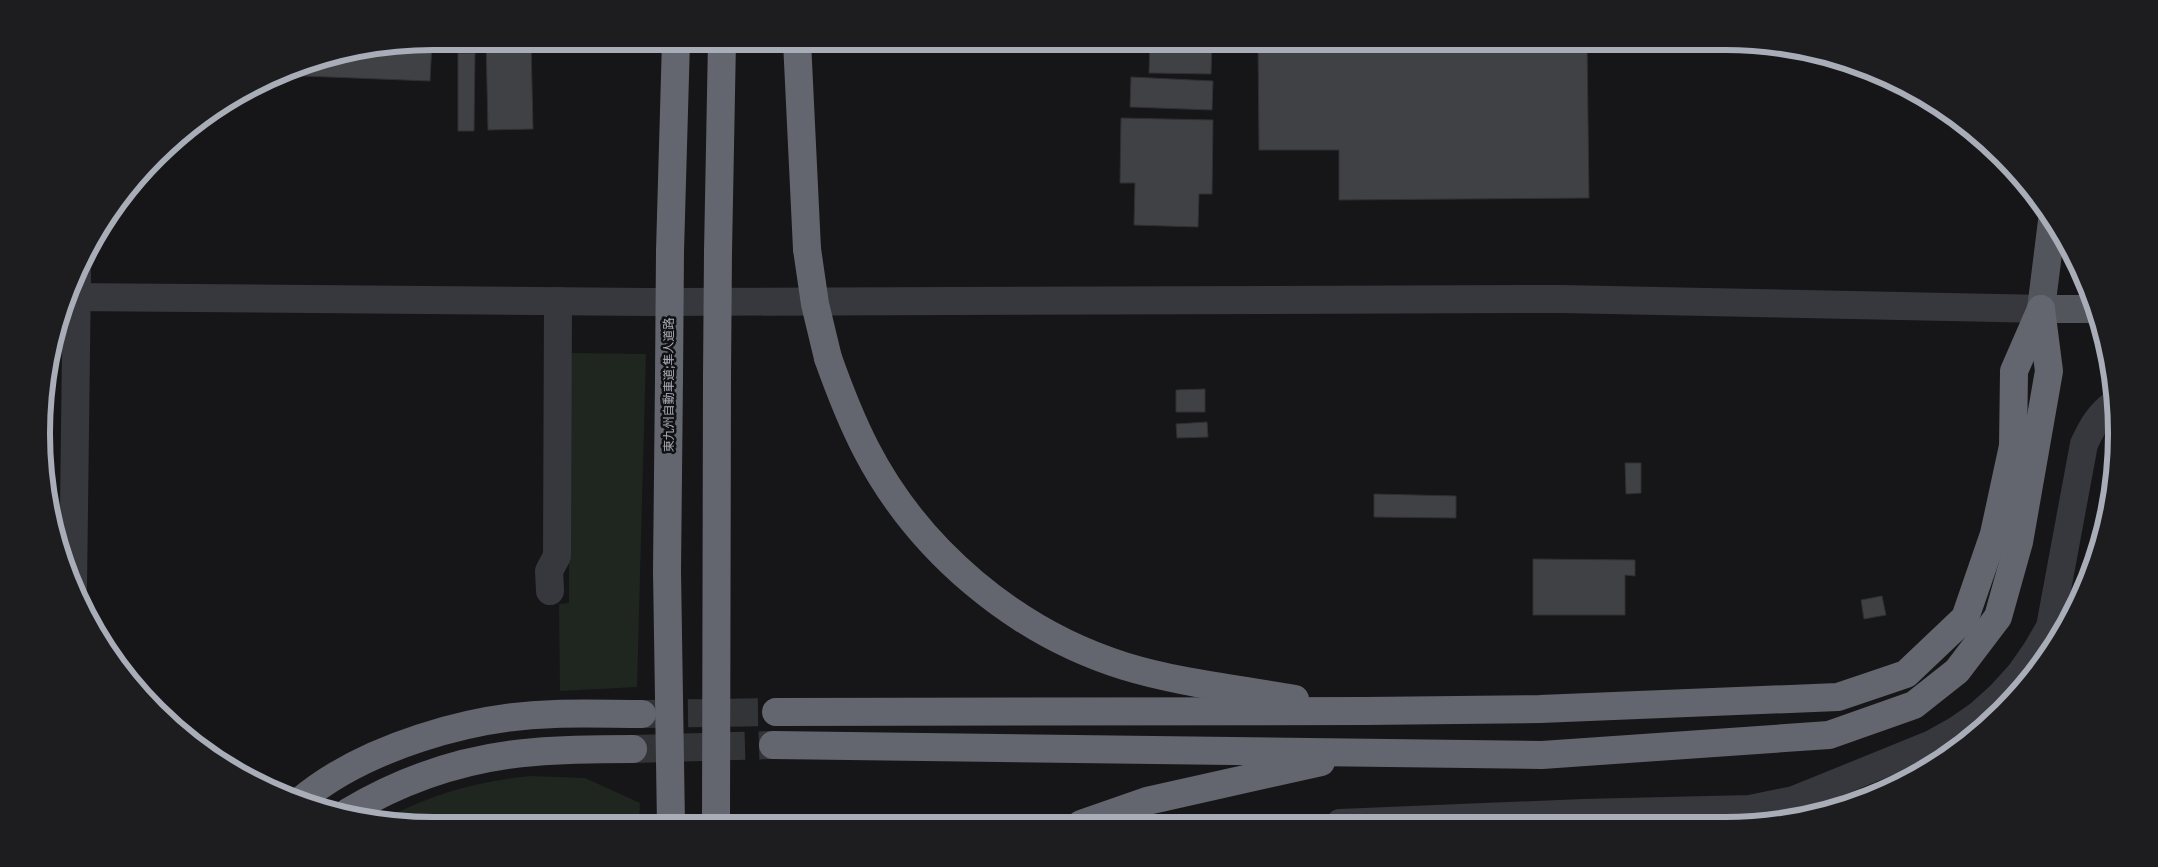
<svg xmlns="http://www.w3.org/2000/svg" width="2158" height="867" viewBox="0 0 2158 867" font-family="'Fira Sans','Noto Sans JP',sans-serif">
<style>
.green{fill:#1e261f}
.building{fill:#404145;stroke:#303034}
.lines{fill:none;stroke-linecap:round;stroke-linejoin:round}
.motorway-tunnel{stroke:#333438;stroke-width:28;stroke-dasharray:28 14;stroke-linecap:butt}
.minor{stroke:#37383d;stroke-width:28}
.tertiary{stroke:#37383d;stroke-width:28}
.primary{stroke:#53555c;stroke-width:28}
.motorway{stroke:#63666e;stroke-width:28}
.motorway-bridge{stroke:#63666e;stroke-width:28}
.labels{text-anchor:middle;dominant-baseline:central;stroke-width:5;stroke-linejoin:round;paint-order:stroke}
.street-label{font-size:12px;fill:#a8adb8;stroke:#111113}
.rim{fill:none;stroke:#a8adb8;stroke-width:6}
</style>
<rect width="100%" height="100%" fill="#161618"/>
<g class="green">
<path d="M 572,353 L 646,354 L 637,687 L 560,691 L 559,604 L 569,603 L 569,373 Z"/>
<path d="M 530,776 L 585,778 L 640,803 L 639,825 L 434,826 L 387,818 C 432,793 480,781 530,776 Z"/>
</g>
<g class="building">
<path d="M 486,41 L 531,41 L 533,129 L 488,130 Z"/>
<path d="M 1150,41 L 1212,41 L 1211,74 L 1149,73 Z"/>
<path d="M 1258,41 L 1587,41 L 1589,198 L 1339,200 L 1339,150 L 1259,150 Z"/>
<path d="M 432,42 L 430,81 L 278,75 L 307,62 Z"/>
<path d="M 458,53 L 475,53 L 474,131 L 458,131 Z"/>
<path d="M 1131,77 L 1213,81 L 1212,110 L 1130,107 Z"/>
<path d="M 1121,118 L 1213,120 L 1212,194 L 1199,194 L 1198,227 L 1134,225 L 1135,183 L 1120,183 Z"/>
<path d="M 1205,389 L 1205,412 L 1176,412 L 1176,390 Z"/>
<path d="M 1207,422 L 1208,437 L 1177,438 L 1176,424 Z"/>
<path d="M 1625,463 L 1641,463 L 1641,493 L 1626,494 Z"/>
<path d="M 1374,494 L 1456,496 L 1456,518 L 1374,517 Z"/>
<path d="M 1533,559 L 1635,560 L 1635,576 L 1625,575 L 1625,615 L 1533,615 Z"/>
<path d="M 1882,596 L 1886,615 L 1864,619 L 1861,600 Z"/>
</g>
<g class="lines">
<g class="motorway-tunnel">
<path d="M 646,714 L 776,712"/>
<path d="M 633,749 L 773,745"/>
</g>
<g class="minor">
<path d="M 73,587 L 77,273"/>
<path d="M 550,591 L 549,571 L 557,556 L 558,301"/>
<path d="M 1340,823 L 1583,813 L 1750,809 L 1794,800 L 1932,744 L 1957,730 L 1980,714 L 2001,695 L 2020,674 L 2036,651 L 2050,627 L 2084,444 C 2092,427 2099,414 2115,403"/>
</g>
<path class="tertiary" d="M 67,297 L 650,302 L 1561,299 L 2041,309"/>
<path class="primary" d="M 2052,221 L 2041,309 L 2095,309"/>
<g class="motorway">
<path d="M 797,41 L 807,249"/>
<path d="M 670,251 L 676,41"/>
<path d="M 718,252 L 722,41"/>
<path d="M 828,358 C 839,389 851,420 866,449 C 918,550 1015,632 1124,666 C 1179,683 1239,689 1295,699"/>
<path d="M 669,378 L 667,571 L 671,825"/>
<path d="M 776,712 L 1365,711 L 1540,709 L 1838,697 L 1906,674 L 1965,618 L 1994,534 L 2013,446 L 2014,371 L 2041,309"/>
<path d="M 773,745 L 1542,755 L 1829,735 L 1914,705 L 1957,671 L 1998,617 L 2019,542 L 2049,371 L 2041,309"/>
<path d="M 300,801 C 364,747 472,716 555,714 C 584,713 613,714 642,714"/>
<path d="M 348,812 C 405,778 469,757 535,752 C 567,749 601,749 633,749"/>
<path d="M 1081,824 L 1147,801 L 1321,762"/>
<path d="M 716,825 L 717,377"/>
</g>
<g class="motorway-bridge">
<path d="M 807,249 L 815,304 L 828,358"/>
<path d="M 717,377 L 718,252"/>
<path d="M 669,378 L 670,251"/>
</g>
</g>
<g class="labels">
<g class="street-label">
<text transform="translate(669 385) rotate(-90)">東九州自動車道;隼人道路</text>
</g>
</g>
<path d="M0 0H2158V867H0ZM433 50H1725A383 383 0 0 1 2108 433V434A383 383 0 0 1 1725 817H433A383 383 0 0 1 50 434V433A383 383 0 0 1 433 50Z" fill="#1d1d20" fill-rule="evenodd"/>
<path class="rim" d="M433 50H1725A383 383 0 0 1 2108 433V434A383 383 0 0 1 1725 817H433A383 383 0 0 1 50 434V433A383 383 0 0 1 433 50Z"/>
</svg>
